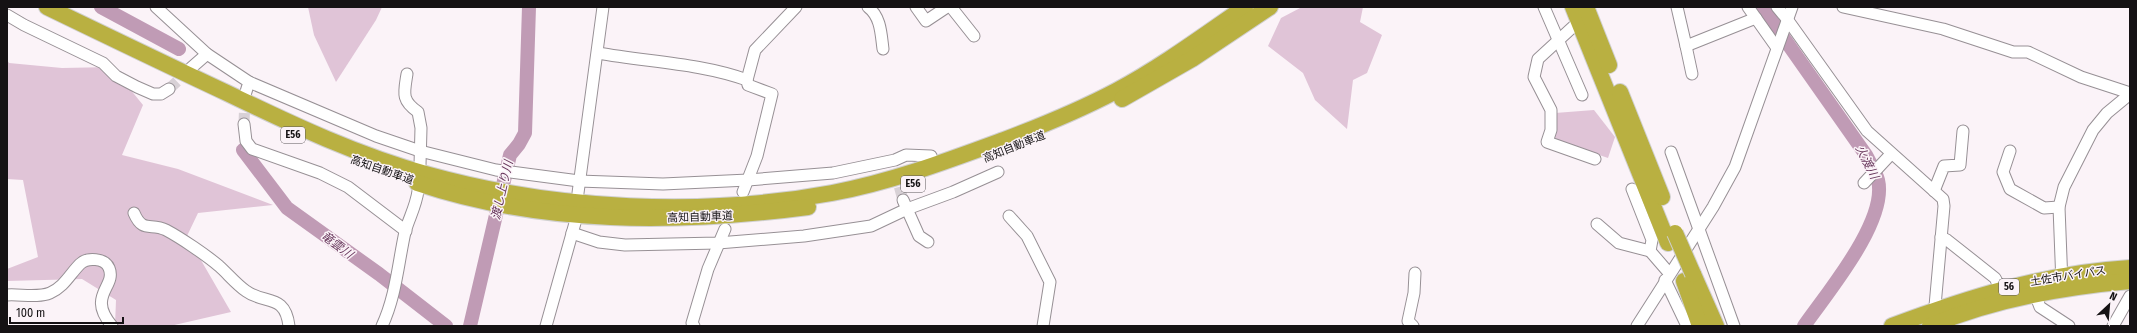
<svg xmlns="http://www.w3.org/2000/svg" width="2137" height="333" viewBox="0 0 2137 333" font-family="'Fira Sans Condensed','Noto Sans JP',sans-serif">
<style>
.green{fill:#e0c4d7}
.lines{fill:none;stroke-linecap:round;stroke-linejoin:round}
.river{stroke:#c09bb5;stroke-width:14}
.minor-tunnel{stroke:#d8d1d6;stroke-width:11;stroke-dasharray:11 5.5;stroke-linecap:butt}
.minor-casing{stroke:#979095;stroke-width:13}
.highway-casing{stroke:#d0d0d0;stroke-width:18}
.minor{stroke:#fff;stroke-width:11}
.highway{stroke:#b9b041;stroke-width:16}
.highway-bridge-casing{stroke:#d0d0d0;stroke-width:18;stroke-linecap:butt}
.highway-bridge{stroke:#b9b041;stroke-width:16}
.labels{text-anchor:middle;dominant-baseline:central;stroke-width:3;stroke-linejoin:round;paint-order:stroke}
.shield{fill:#fbf3f8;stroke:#5a5658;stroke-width:1}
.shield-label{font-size:10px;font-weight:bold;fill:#151214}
.street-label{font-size:11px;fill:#151214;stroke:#fbf3f8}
.water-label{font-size:12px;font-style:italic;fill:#67365b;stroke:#fbf3f8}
</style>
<rect width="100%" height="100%" fill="#fbf3f8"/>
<g class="green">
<path d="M 308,7 L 382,7 L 376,20 L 336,82 L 314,35 Z"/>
<path d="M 1302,7 L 1363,7 L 1360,22 L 1382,35 L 1367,73 L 1353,80 L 1347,129 L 1315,100 L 1303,73 L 1268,46 L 1281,18 Z"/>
<path d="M 7,60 L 9,63 L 62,68 L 112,67 L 143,105 L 122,155 L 178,169 L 273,205 L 198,213 L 187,236 L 231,312 L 170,326 L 115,326 L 116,300 L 82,279 L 7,281 L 7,269 L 38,257 L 23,180 L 7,179 Z"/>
<path d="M 1594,110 L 1615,137 L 1608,158 L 1552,139 L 1555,113 Z"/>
</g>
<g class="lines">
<g class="river">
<path d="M 101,7 L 179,49"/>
<path d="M 1762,7 L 1866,155 C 1870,163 1876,172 1878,180 C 1888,221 1827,293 1804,326"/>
<path d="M 243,150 L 287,208 L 379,274 L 446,326"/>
<path d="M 470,326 L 510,155 L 519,144 L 525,133 L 529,7"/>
</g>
<g class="minor-tunnel">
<path d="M 169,89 L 189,70"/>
<path d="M 244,124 L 245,95"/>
<path d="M 895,171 L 903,200"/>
</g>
<defs>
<g id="minor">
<path d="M 156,7 L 207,54 L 249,82 L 245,95"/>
<path d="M 868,7 C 881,17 881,34 883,49"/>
<path d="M 916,7 L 926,21 L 947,7"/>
<path d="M 951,7 L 974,36"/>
<path d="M 1544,7 L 1582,95"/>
<path d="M 1677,7 L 1686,46 L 1756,18"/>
<path d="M 1748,7 L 1777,48"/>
<path d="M 1777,7 L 1787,19 L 1867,131 L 1943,199 L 1944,206 L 1934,317"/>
<path d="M 1843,7 L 1943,29 L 2013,52 L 2028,52 L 2081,77 L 2130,93"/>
<path d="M 7,15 L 24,25 L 103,63 L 116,76 L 137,87 L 153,94 L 161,94 L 169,89"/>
<path d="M 1575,25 L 1538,59 L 1534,77 L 1551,110 L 1551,130 L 1547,142 L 1595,159"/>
<path d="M 1686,46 L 1692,74"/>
<path d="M 598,53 C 647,62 700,63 747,80"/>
<path d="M 191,68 L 207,54"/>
<path d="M 407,74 C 404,93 401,100 418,112 L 421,128 L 420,165"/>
<path d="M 249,82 L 376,136 L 420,151 L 496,170 L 579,181 L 663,184 L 748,180 L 833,173 L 895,160 L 906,155 L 931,156"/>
<path d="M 244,124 L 246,141 L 252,149 L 320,173 L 348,187 L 406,231"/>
<path d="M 2010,151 L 2003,172 L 2010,189 L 2044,208 L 2059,207"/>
<path d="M 1671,152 L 1734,326"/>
<path d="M 1864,183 L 1891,154"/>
<path d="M 1632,189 L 1652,240 L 1650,251 L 1669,273"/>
<path d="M 1934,191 L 1944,166 L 1960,165 L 1963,131"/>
<path d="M 743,192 L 757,156 L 772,94 L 748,85 L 747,80 L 755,50 L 796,7"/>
<path d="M 578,193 L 603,7"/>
<path d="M 903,200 L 919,236 L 928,242"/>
<path d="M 134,213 C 143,234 151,222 166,230 C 181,238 206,255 219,266 C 228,274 236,284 246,291 C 265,305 285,293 289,326"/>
<path d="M 1009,216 L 1027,236 L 1050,282 L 1043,326"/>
<path d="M 1597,224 L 1619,243 L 1650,251"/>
<path d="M 572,233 L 599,242 L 625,245 L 718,243 L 804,236 L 871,226 L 907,209 L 953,192 L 998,172"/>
<path d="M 1941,237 L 1947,240 L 1995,278 L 2001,289"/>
<path d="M 1665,280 L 1687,326"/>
<path d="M 2062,284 L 2059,207 L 2064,187 L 2093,130 L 2107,113 L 2130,94"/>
<path d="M 2035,294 L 2040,307 L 2069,326"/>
<path d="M 7,295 C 20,294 38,298 50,293 C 64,287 70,274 80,264 C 87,257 105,258 109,268 C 117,287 86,295 112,326"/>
<path d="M 382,326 C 396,296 398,264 405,232 C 409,218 416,206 418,191"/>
<path d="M 546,326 L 575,223"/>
<path d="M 694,326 L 692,323 L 708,269 L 725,229"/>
<path d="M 1413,326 L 1408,321 L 1414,293 L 1415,273"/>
<path d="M 1637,326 L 1713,207 L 1735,167 L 1792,7"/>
<path d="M 2113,326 L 2130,296"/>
</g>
<g id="highway">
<path d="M 47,7 C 107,36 167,65 227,93 C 293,125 359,156 429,175 C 556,210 703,217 832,193 C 891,182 947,161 1004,140 C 1041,126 1080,110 1116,91 C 1161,67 1203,36 1245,7"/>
<path d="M 1573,7 L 1668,243"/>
<path d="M 1586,7 L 1609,65"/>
<path d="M 1620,92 L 1662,197"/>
<path d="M 1122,99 L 1192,59 L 1270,7"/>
<path d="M 417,183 C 543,225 677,224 808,207"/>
<path d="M 1693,274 L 1716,326"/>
<path d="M 1684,281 L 1700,326"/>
<path d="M 1892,326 C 1970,297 2047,273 2130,268"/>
<path d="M 1930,326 C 1993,299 2062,287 2130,281"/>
</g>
</defs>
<use href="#minor" class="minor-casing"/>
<use href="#highway" class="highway-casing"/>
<use href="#minor" class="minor"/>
<use href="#highway" class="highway"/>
<defs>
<path id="highway-bridge" d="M 1675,233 L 1693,274"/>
</defs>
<use href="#highway-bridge" class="highway-bridge-casing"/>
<use href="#highway-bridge" class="highway-bridge"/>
</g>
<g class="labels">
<g class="shield">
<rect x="281" y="127" width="24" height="16" rx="3"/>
<rect x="901" y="176" width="24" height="16" rx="3"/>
<rect x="1999" y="279" width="20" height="16" rx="3"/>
</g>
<g class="shield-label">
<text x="293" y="135">E56</text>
<text x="913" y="184">E56</text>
<text x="2009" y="287">56</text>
</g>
<g class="street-label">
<text transform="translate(1014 147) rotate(-22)">高知自動車道</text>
<text transform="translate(382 170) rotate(19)">高知自動車道</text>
<text transform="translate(700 217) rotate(-2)">高知自動車道</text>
<text transform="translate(2068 276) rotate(-9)">土佐市バイパス</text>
</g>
<g class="water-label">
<text transform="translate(1867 162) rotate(63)">火渡川</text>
<text transform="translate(502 190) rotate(-77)">渡し上り川</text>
<text transform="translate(337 245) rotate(37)">竜雲川</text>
</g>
</g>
<rect width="2137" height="333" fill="none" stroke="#151214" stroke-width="16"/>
<g transform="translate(2109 305) rotate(26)" stroke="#fbf3f8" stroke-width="3" paint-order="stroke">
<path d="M0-3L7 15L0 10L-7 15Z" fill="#151214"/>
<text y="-6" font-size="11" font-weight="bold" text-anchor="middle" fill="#151214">N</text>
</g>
<path d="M10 317v6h113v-6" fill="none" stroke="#151214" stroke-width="2"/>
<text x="16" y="317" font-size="12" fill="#151214" stroke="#fbf3f8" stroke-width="3" paint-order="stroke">100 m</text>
</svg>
